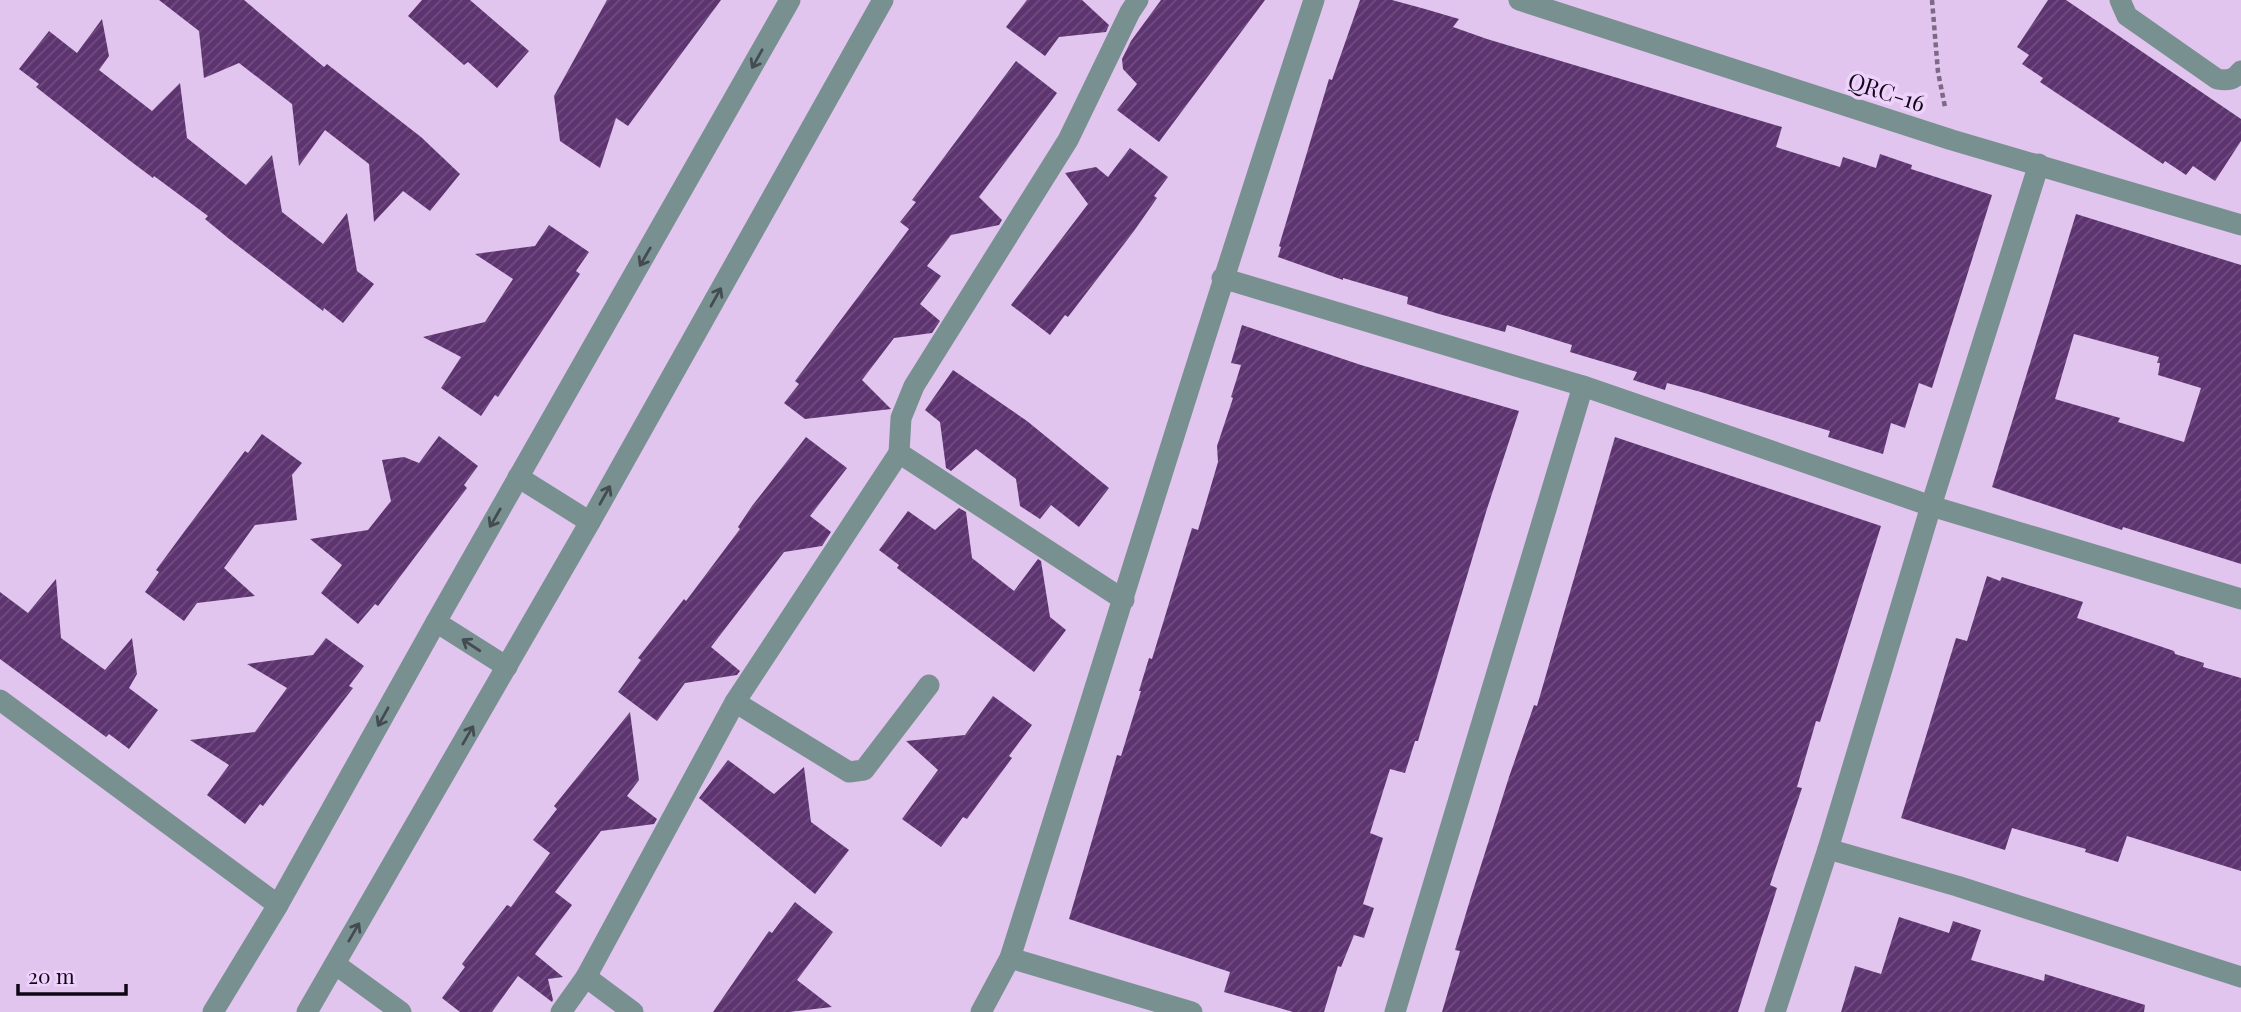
<svg xmlns="http://www.w3.org/2000/svg" width="2241" height="1012" viewBox="0 0 2241 1012" font-family="'Playfair Display',serif">
<style>
.building{fill:url(#building-hatch);fill-rule:evenodd}
.lines{fill:none;stroke-linecap:round;stroke-linejoin:round}
.path{stroke:#7b6985;stroke-width:4.5;stroke-dasharray:5 3.5;stroke-linecap:butt}
.minor{stroke:#789190;stroke-width:21}
.oneway{stroke:#444c52}
.labels{text-anchor:middle;dominant-baseline:central;stroke-width:7;stroke-linejoin:round;paint-order:stroke}
.street-label{font-size:23px;fill:#100715;stroke:#eed2fc}
</style>
<defs>
<pattern id="building-hatch" width="6" height="6" patternUnits="userSpaceOnUse" patternTransform="scale(1.75)"><rect width="6" height="6" fill="#5d3470"/><path d="M-1 1l2-2M0 6l6-6M5 7l2-2" fill="none" stroke="#6f4e7f"/></pattern>
</defs>
<rect width="100%" height="100%" fill="#e1c5ee"/>
<g class="building">
<path d="M 159,0 L 244,0 L 324,67 L 327,64 L 421,137 L 460,174 L 430,211 L 403,191 L 374,222 L 369,164 L 325,130 L 299,166 L 292,104 L 239,63 L 204,78 L 199,31 Z"/>
<path d="M 422,0 L 470,0 L 529,51 L 497,88 L 468,62 L 464,65 L 408,16 Z"/>
<path d="M 607,0 L 721,0 L 628,126 L 616,118 L 600,168 L 560,141 L 554,96 Z"/>
<path d="M 1027,0 L 1082,0 L 1109,25 L 1106,32 L 1059,37 L 1045,56 L 1006,27 Z"/>
<path d="M 1161,0 L 1265,0 L 1159,142 L 1117,110 L 1137,84 L 1123,69 L 1122,59 L 1131,41 Z"/>
<path d="M 1360,0 L 1392,0 L 1425,9 L 1459,19 L 1453,27 L 1487,39 L 1782,127 L 1776,147 L 1840,167 L 1843,157 L 1876,168 L 1880,154 L 1912,165 L 1911,169 L 1992,195 L 1932,388 L 1919,383 L 1905,428 L 1891,423 L 1883,454 L 1828,437 L 1830,431 L 1701,392 L 1667,383 L 1665,390 L 1633,380 L 1637,372 L 1570,352 L 1572,345 L 1507,325 L 1505,332 L 1439,314 L 1407,304 L 1408,297 L 1343,278 L 1343,280 L 1278,257 L 1281,247 L 1279,246 L 1329,79 L 1332,80 Z"/>
<path d="M 2048,0 L 2066,0 L 2241,119 L 2241,141 L 2215,181 L 2193,166 L 2186,175 L 2165,161 L 2163,164 L 2040,82 L 2043,78 L 2022,64 L 2029,55 L 2017,47 Z"/>
<path d="M 102,19 L 109,56 L 99,70 L 152,111 L 180,83 L 187,138 L 246,185 L 272,155 L 282,212 L 323,244 L 347,213 L 357,271 L 374,284 L 343,323 L 324,308 L 323,311 L 228,238 L 205,219 L 208,216 L 154,176 L 153,178 L 129,160 L 36,87 L 39,84 L 19,69 L 49,31 L 77,53 Z"/>
<path d="M 1016,61 L 1057,93 L 979,197 L 1002,220 L 999,225 L 951,235 L 927,266 L 941,276 L 920,304 L 940,321 L 932,333 L 894,338 L 862,380 L 891,409 L 805,419 L 784,403 L 799,384 L 795,381 L 909,229 L 900,222 L 916,202 L 912,200 Z"/>
<path d="M 1130,148 L 1168,177 L 1154,196 L 1157,198 L 1134,231 L 1068,317 L 1065,315 L 1050,335 L 1011,305 L 1088,204 L 1065,173 L 1096,167 L 1108,177 Z"/>
<path d="M 2076,214 L 2241,265 L 2241,564 L 2123,527 L 2122,530 L 1992,487 ZM 2074,334 L 2159,357 L 2157,363 L 2160,363 L 2158,375 L 2201,388 L 2184,442 L 2118,422 L 2120,418 L 2055,399 Z"/>
<path d="M 549,225 L 589,252 L 576,271 L 580,274 L 498,397 L 495,395 L 481,416 L 441,388 L 461,357 L 423,337 L 485,322 L 513,279 L 475,254 L 535,246 Z"/>
<path d="M 1242,325 L 1361,365 L 1519,411 L 1486,512 L 1418,741 L 1415,741 L 1405,773 L 1390,769 L 1370,833 L 1383,838 L 1363,904 L 1374,908 L 1364,938 L 1354,935 L 1341,967 L 1338,966 L 1324,1012 L 1293,1012 L 1224,992 L 1230,972 L 1069,919 L 1117,755 L 1121,756 L 1141,691 L 1139,691 L 1149,658 L 1152,659 L 1192,528 L 1198,530 L 1218,462 L 1217,446 L 1233,398 L 1231,397 L 1241,365 L 1231,363 Z"/>
<path d="M 953,370 L 1027,421 L 1109,488 L 1079,527 L 1051,505 L 1040,519 L 1020,506 L 1016,479 L 976,449 L 951,471 L 946,468 L 940,422 L 925,410 Z"/>
<path d="M 262,434 L 302,463 L 292,475 L 297,520 L 255,525 L 224,568 L 255,596 L 197,603 L 184,621 L 145,592 L 159,572 L 156,570 L 187,528 L 245,451 L 248,453 Z"/>
<path d="M 439,436 L 478,466 L 464,485 L 467,488 L 448,513 L 378,606 L 375,604 L 358,624 L 321,593 L 342,565 L 310,539 L 368,530 L 391,501 L 382,460 L 404,457 L 419,463 Z"/>
<path d="M 806,437 L 847,468 L 810,516 L 831,532 L 822,546 L 784,552 L 711,647 L 740,671 L 737,675 L 685,683 L 657,721 L 618,692 L 641,660 L 638,658 L 684,599 L 686,601 L 740,529 L 738,527 L 752,506 Z"/>
<path d="M 1615,437 L 1881,526 L 1820,722 L 1816,721 L 1797,787 L 1802,788 L 1770,885 L 1777,888 L 1738,1012 L 1442,1012 L 1460,951 L 1455,950 L 1470,900 L 1509,777 L 1534,705 L 1537,706 Z"/>
<path d="M 959,508 L 966,512 L 972,558 L 1014,591 L 1038,559 L 1041,561 L 1050,617 L 1066,630 L 1034,672 L 897,568 L 899,565 L 879,550 L 908,511 L 935,530 Z"/>
<path d="M 1987,576 L 2000,581 L 2002,577 L 2083,602 L 2077,618 L 2174,651 L 2175,654 L 2204,663 L 2203,667 L 2241,678 L 2241,871 L 2127,836 L 2118,862 L 2085,852 L 2086,849 L 2012,828 L 2005,850 L 1901,818 L 1956,638 L 1967,641 Z"/>
<path d="M 56,579 L 61,638 L 105,670 L 132,638 L 137,674 L 129,688 L 158,710 L 129,749 L 109,734 L 106,737 L 0,659 L 0,592 L 28,613 Z"/>
<path d="M 326,638 L 364,666 L 349,686 L 353,688 L 263,806 L 260,804 L 245,824 L 207,795 L 229,765 L 190,740 L 255,732 L 287,688 L 247,664 L 313,655 Z"/>
<path d="M 993,696 L 1032,725 L 1009,756 L 1012,758 L 989,789 L 967,819 L 963,817 L 941,847 L 902,819 L 938,770 L 906,741 L 965,735 Z"/>
<path d="M 630,712 L 639,780 L 627,796 L 657,819 L 654,824 L 601,831 L 555,892 L 572,905 L 535,954 L 563,977 L 548,979 L 553,1000 L 552,1002 L 518,976 L 492,1012 L 460,1012 L 442,998 L 465,967 L 462,964 L 487,931 L 507,905 L 511,907 L 550,853 L 533,840 L 557,809 L 554,806 Z"/>
<path d="M 728,760 L 774,794 L 804,767 L 811,822 L 849,850 L 815,894 L 699,798 Z"/>
<path d="M 795,902 L 833,932 L 797,980 L 832,1007 L 789,1012 L 713,1012 L 769,931 L 772,933 Z"/>
<path d="M 1899,917 L 1949,933 L 1953,921 L 1981,930 L 1971,960 L 2044,981 L 2045,974 L 2145,1005 L 2144,1012 L 1841,1012 L 1855,966 L 1881,974 Z"/>
</g>
<g class="lines">
<path class="path" d="M 1932,0 L 1938,72 L 1945,107"/>
<g class="minor">
<path d="M 1519,0 L 1952,140 L 2241,225"/>
<path d="M 2120,0 L 2127,16 L 2217,79 C 2228,81 2234,80 2241,71"/>
<path d="M 1222,278 L 1583,386 L 1931,506 L 2241,599"/>
<path d="M 899,453 L 901,418 L 914,386 L 1068,140 L 1130,12 L 1138,0"/>
<path d="M 518,477 L 590,522"/>
<path d="M 436,622 L 507,667"/>
<path d="M 929,685 L 864,770 L 849,772 L 735,702 L 899,453 L 1124,600"/>
<path d="M 0,700 L 278,905"/>
<path d="M 1828,849 L 1957,886 L 2241,977"/>
<path d="M 335,964 L 401,1012"/>
<path d="M 586,977 L 735,702"/>
<path d="M 213,1012 L 278,905 L 436,622 L 790,0"/>
<path d="M 307,1012 L 590,522 L 883,0"/>
<path d="M 561,1012 L 586,977 L 633,1012"/>
<path d="M 981,1012 L 1010,958"/>
<path d="M 1192,1012 L 1010,958 C 1111,639 1209,318 1314,0"/>
<path d="M 1395,1012 L 1583,386"/>
<path d="M 1775,1012 L 1828,849 L 1931,506 L 2039,164"/>
</g>
</g>
<defs><path id="oneway-shaft" d="M-6 0H5M1.5-3L5.5 0L1.5 3" fill="none" stroke-width="1.6" stroke-linecap="round" stroke-linejoin="round" transform="scale(1.75)"/></defs>
<g class="oneway">
<use href="#oneway-shaft" transform="translate(757 59) rotate(119)"/>
<use href="#oneway-shaft" transform="translate(645 257) rotate(120)"/>
<use href="#oneway-shaft" transform="translate(716 297) rotate(-61)"/>
<use href="#oneway-shaft" transform="translate(605 495) rotate(-61)"/>
<use href="#oneway-shaft" transform="translate(495 518) rotate(120)"/>
<use href="#oneway-shaft" transform="translate(471 645) rotate(-147)"/>
<use href="#oneway-shaft" transform="translate(383 717) rotate(119)"/>
<use href="#oneway-shaft" transform="translate(468 735) rotate(-60)"/>
<use href="#oneway-shaft" transform="translate(354 932) rotate(-60)"/>
</g>
<g class="labels">
<g class="street-label">
<text transform="translate(1887 91) rotate(18)">QRC-16</text>
</g>
</g>
<path d="M18 984v10h108v-10" fill="none" stroke="#100715" stroke-width="3.5"/>
<text x="28" y="984" font-size="21" fill="#100715" stroke="#eed2fc" stroke-width="5" paint-order="stroke">20 m</text>
</svg>
